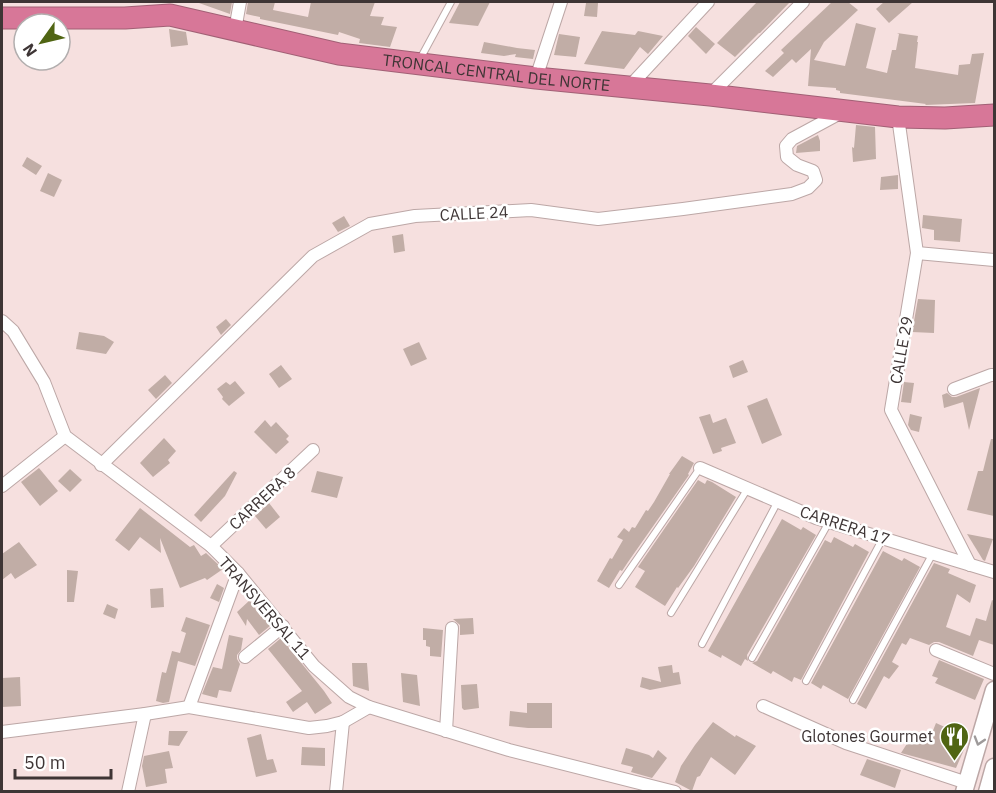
<svg xmlns="http://www.w3.org/2000/svg" width="996" height="793" viewBox="0 0 996 793" font-family="'IBM Plex Sans',sans-serif">
<style>
.building{fill:#c1ada6}
.lines{fill:none;stroke-linecap:round;stroke-linejoin:round}
.lane-casing{stroke:#bca7a6;stroke-width:8}
.street-casing{stroke:#bca7a6;stroke-width:14}
.secondary-casing{stroke:#bca7a6;stroke-width:19}
.highway-casing{stroke:#a16075;stroke-width:23}
.lane{stroke:#fff;stroke-width:6}
.street{stroke:#fff;stroke-width:12}
.secondary{stroke:#fff;stroke-width:16}
.highway{stroke:#d77798;stroke-width:21}
.oneway{stroke:#9e9a9a}
.labels{text-anchor:middle;dominant-baseline:central;stroke-width:5;stroke-linejoin:round;paint-order:stroke}
.street-label{font-size:16px;fill:#3e3535;stroke:#fff}
.poi-label{font-size:16px;fill:#3e3535;stroke:#fff;text-anchor:end}
</style>
<rect width="100%" height="100%" fill="#f6e0df"/>
<g class="building">
<path d="M 199,2 L 232,2 L 230,14 L 199,3 Z"/>
<path d="M 248,2 L 275,2 L 273,10 L 308,17 L 311,2 L 375,2 L 370,16 L 384,17 L 381,25 L 397,27 L 390,47 L 359,43 L 360,39 L 339,32 L 338,35 L 260,19 L 260,17 L 246,14 Z"/>
<path d="M 460,2 L 490,2 L 478,26 L 449,23 Z"/>
<path d="M 757,2 L 790,2 L 760,33 L 759,33 L 735,57 L 717,43 Z"/>
<path d="M 832,2 L 848,2 L 858,10 L 824,42 L 814,60 L 845,66 L 856,23 L 876,28 L 866,68 L 887,73 L 892,50 L 896,50 L 899,34 L 897,33 L 918,36 L 917,42 L 918,42 L 915,68 L 958,75 L 959,65 L 970,64 L 972,54 L 984,53 L 975,103 L 925,105 L 926,104 L 840,93 L 840,91 L 836,90 L 836,88 L 808,86 L 811,49 L 796,63 L 792,59 L 773,77 L 765,71 L 784,53 L 781,50 Z"/>
<path d="M 884,2 L 913,2 L 889,23 L 876,9 Z"/>
<path d="M 586,3 L 598,3 L 597,17 L 584,16 Z"/>
<path d="M 696,27 L 715,44 L 706,54 L 688,36 Z"/>
<path d="M 169,29 L 186,32 L 188,45 L 171,47 Z"/>
<path d="M 602,31 L 635,35 L 638,31 L 663,36 L 648,54 L 640,47 L 624,69 L 584,64 Z"/>
<path d="M 559,34 L 580,37 L 576,57 L 554,55 Z"/>
<path d="M 484,42 L 517,48 L 535,50 L 533,59 L 515,57 L 516,54 L 504,56 L 481,53 Z"/>
<path d="M 856,125 L 875,127 L 876,159 L 853,162 L 852,147 L 854,148 Z"/>
<path d="M 818,135 L 820,141 L 820,151 L 796,153 L 797,146 Z"/>
<path d="M 27,157 L 42,166 L 36,175 L 22,166 Z"/>
<path d="M 48,173 L 62,180 L 54,197 L 40,191 Z"/>
<path d="M 898,175 L 898,189 L 880,190 L 881,177 Z"/>
<path d="M 923,215 L 962,219 L 960,242 L 934,240 L 934,230 L 922,228 Z"/>
<path d="M 344,216 L 350,226 L 338,232 L 332,223 Z"/>
<path d="M 403,234 L 405,251 L 394,253 L 392,236 Z"/>
<path d="M 918,299 L 935,300 L 934,333 L 912,332 Z"/>
<path d="M 226,319 L 231,325 L 221,335 L 216,327 Z"/>
<path d="M 79,332 L 104,336 L 114,342 L 106,354 L 76,349 Z"/>
<path d="M 419,342 L 427,359 L 411,366 L 403,349 Z"/>
<path d="M 743,360 L 748,372 L 733,378 L 729,366 Z"/>
<path d="M 281,365 L 292,379 L 279,388 L 269,374 Z"/>
<path d="M 165,375 L 172,383 L 156,399 L 148,390 Z"/>
<path d="M 235,381 L 245,393 L 229,406 L 222,399 L 223,397 L 217,389 L 226,382 L 230,385 Z"/>
<path d="M 904,382 L 914,383 L 911,403 L 901,402 Z"/>
<path d="M 980,388 L 969,430 L 963,402 L 944,408 L 942,395 L 947,393 L 952,397 L 956,397 Z"/>
<path d="M 767,398 L 782,435 L 762,444 L 747,406 Z"/>
<path d="M 710,414 L 713,423 L 726,418 L 736,443 L 721,448 L 722,451 L 713,454 L 699,417 Z"/>
<path d="M 910,414 L 922,417 L 919,432 L 911,430 L 908,425 Z"/>
<path d="M 265,420 L 271,427 L 276,422 L 289,436 L 286,439 L 289,442 L 276,454 L 254,432 Z"/>
<path d="M 164,438 L 176,451 L 168,460 L 170,463 L 153,477 L 140,463 Z"/>
<path d="M 991,439 L 994,439 L 994,516 L 967,510 L 978,471 L 983,471 Z"/>
<path d="M 682,456 L 694,463 L 688,474 L 689,475 L 628,562 L 622,571 L 620,570 L 609,588 L 597,581 L 610,558 L 612,559 L 623,540 L 617,537 L 624,528 L 629,532 L 632,527 L 635,528 L 646,510 L 648,511 L 654,502 L 670,474 L 669,474 Z"/>
<path d="M 39,468 L 58,491 L 40,506 L 21,482 Z"/>
<path d="M 70,469 L 82,480 L 70,492 L 58,481 Z"/>
<path d="M 234,471 L 237,473 L 225,496 L 201,522 L 194,515 Z"/>
<path d="M 317,471 L 343,477 L 337,498 L 311,492 Z"/>
<path d="M 698,480 L 705,484 L 707,480 L 712,482 L 736,497 L 694,566 L 678,588 L 677,587 L 665,606 L 635,587 L 645,571 L 638,567 Z"/>
<path d="M 269,503 L 280,517 L 266,529 L 255,516 Z"/>
<path d="M 140,508 L 190,547 L 194,545 L 201,556 L 206,553 L 223,569 L 207,580 L 205,578 L 180,588 L 160,538 L 161,553 L 140,537 L 129,551 L 115,540 Z"/>
<path d="M 782,519 L 801,530 L 803,527 L 816,535 L 747,655 L 748,661 L 745,659 L 741,666 L 722,655 L 721,658 L 708,651 Z"/>
<path d="M 967,534 L 993,539 L 985,561 L 983,560 Z"/>
<path d="M 834,537 L 853,547 L 855,544 L 869,552 L 801,680 L 794,677 L 792,682 L 773,671 L 771,674 L 752,663 L 757,661 L 825,540 L 831,543 Z"/>
<path d="M 19,542 L 37,565 L 15,579 L 11,573 L 2,580 L 2,554 Z"/>
<path d="M 883,551 L 902,561 L 904,558 L 920,567 L 848,699 L 823,685 L 821,689 L 811,683 Z"/>
<path d="M 934,563 L 950,569 L 948,573 L 976,585 L 970,603 L 957,594 L 946,627 L 970,636 L 976,618 L 986,621 L 992,600 L 994,601 L 994,645 L 979,640 L 973,656 L 939,642 L 934,642 L 929,645 L 910,638 L 906,645 L 902,643 L 892,662 L 899,666 L 889,679 L 884,676 L 866,709 L 857,704 Z"/>
<path d="M 67,570 L 78,571 L 74,602 L 67,602 Z"/>
<path d="M 217,584 L 224,588 L 219,602 L 210,598 Z"/>
<path d="M 163,588 L 164,607 L 151,608 L 150,589 Z"/>
<path d="M 250,600 L 261,617 L 262,616 L 270,626 L 259,635 L 247,619 L 246,626 L 237,612 Z"/>
<path d="M 107,604 L 118,609 L 115,619 L 103,614 Z"/>
<path d="M 186,617 L 210,625 L 195,666 L 178,661 L 169,702 L 163,703 L 156,701 L 162,672 L 166,673 L 172,651 L 180,653 L 186,633 L 181,631 Z"/>
<path d="M 473,618 L 474,634 L 460,635 L 460,625 L 453,619 Z"/>
<path d="M 423,628 L 443,630 L 441,657 L 430,656 L 430,647 L 426,646 L 426,640 L 423,640 Z"/>
<path d="M 229,635 L 243,638 L 241,650 L 237,655 L 237,659 L 240,664 L 231,692 L 219,690 L 217,698 L 202,694 L 213,667 L 222,669 Z"/>
<path d="M 281,638 L 324,691 L 332,703 L 315,714 L 307,702 L 293,712 L 286,702 L 302,691 L 268,649 Z"/>
<path d="M 939,660 L 984,679 L 975,700 L 935,683 L 938,678 L 932,676 Z"/>
<path d="M 352,663 L 367,663 L 369,691 L 353,686 Z"/>
<path d="M 672,665 L 673,673 L 679,672 L 681,684 L 650,690 L 640,687 L 642,677 L 661,682 L 658,667 Z"/>
<path d="M 401,673 L 417,675 L 420,706 L 403,702 Z"/>
<path d="M 20,677 L 21,706 L 2,707 L 2,678 Z"/>
<path d="M 477,684 L 479,708 L 464,710 L 462,708 L 461,685 Z"/>
<path d="M 527,703 L 552,703 L 552,728 L 528,728 L 509,726 L 510,711 L 527,713 Z"/>
<path d="M 713,722 L 735,737 L 736,735 L 756,746 L 735,775 L 711,757 L 700,776 L 697,777 L 692,791 L 675,782 L 681,766 L 695,745 Z"/>
<path d="M 936,723 L 969,738 L 956,768 L 901,753 L 910,739 L 914,741 L 920,731 L 930,738 Z"/>
<path d="M 169,731 L 188,731 L 179,746 L 168,745 Z"/>
<path d="M 261,734 L 267,760 L 273,759 L 277,772 L 256,777 L 247,738 Z"/>
<path d="M 302,747 L 325,748 L 325,766 L 301,765 Z"/>
<path d="M 626,748 L 649,755 L 653,758 L 658,750 L 667,758 L 652,778 L 631,772 L 633,767 L 621,764 Z"/>
<path d="M 169,751 L 173,768 L 165,769 L 167,783 L 146,787 L 142,766 L 144,756 Z"/>
<path d="M 867,759 L 901,770 L 895,788 L 860,775 Z"/>
</g>
<g class="lines">
<defs>
<g id="lane">
<path d="M 419,61 L 451,2"/>
<path d="M 619,585 L 700,468"/>
<path d="M 671,613 L 748,488"/>
<path d="M 702,644 L 778,501"/>
<path d="M 752,658 L 829,522"/>
<path d="M 806,681 L 883,538"/>
<path d="M 853,700 L 933,553"/>
</g>
<g id="street">
<path d="M 235,30 L 240,2"/>
<path d="M 536,78 L 561,2"/>
<path d="M 629,87 L 708,2"/>
<path d="M 710,95 L 803,2"/>
<path d="M 898,117 L 917,253 L 891,410 L 970,565"/>
<path d="M 917,253 L 994,260"/>
<path d="M 2,321 L 13,331 L 44,382 L 65,436 L 211,546 L 238,573 L 314,666 L 349,697 L 369,707 L 509,750 L 675,792"/>
<path d="M 954,389 L 991,375 L 994,375"/>
<path d="M 101,465 L 313,256 L 370,224 L 415,216 L 531,210 L 598,219 L 683,209 L 792,194 L 808,188 L 816,180 L 813,171 L 797,165 L 787,157 L 786,146 L 792,139 L 842,112"/>
<path d="M 700,468 L 816,518 L 994,572"/>
<path d="M 2,486 L 65,436"/>
<path d="M 211,546 L 313,450"/>
<path d="M 936,650 L 994,674"/>
<path d="M 245,657 L 283,626"/>
<path d="M 763,706 L 846,743 L 967,783"/>
<path d="M 189,707 L 238,573"/>
<path d="M 446,731 L 452,628"/>
<path d="M 2,732 L 145,714 L 189,707 L 309,728 L 327,726 L 343,722 L 369,707"/>
<path d="M 128,792 L 145,714"/>
<path d="M 336,792 L 343,722"/>
</g>
<g id="secondary">
<path d="M 964,792 L 994,690"/>
<path d="M 987,792 L 994,767"/>
</g>
<g id="highway">
<path id="s1" d="M 2,18 L 125,18 L 170,15 L 339,54 L 536,78 L 710,95 L 898,117 L 945,118 L 994,115"/>
</g>
</defs>
<use href="#lane" class="lane-casing"/>
<use href="#street" class="street-casing"/>
<use href="#secondary" class="secondary-casing"/>
<use href="#highway" class="highway-casing"/>
<use href="#lane" class="lane"/>
<use href="#street" class="street"/>
<use href="#secondary" class="secondary"/>
<use href="#highway" class="highway"/>
</g>
<defs><path id="oneway-chevron" d="M-2-3.5L2.5 0L-2 3.5" fill="none" stroke-width="1.6" stroke-linecap="round" stroke-linejoin="round" transform="scale(1.5)"/></defs>
<use class="oneway" href="#oneway-chevron" transform="translate(979 741) rotate(107)"/>
<defs>
<symbol id="restaurant-pin" viewBox="-11 -11 22 30"><path d="M0 17L-7.5 6A9.5 9.5 0 1 1 7.5 6Z" fill="#506513" stroke="#fff"/><path d="M-5-6h1v4h1v-4h1v4h1v-4h1v5L-1.5 .5V6h-2V.5L-5-1ZM5-6V6H3V1.5H1.5Q1.5-4 5-6Z" fill="#fff"/></symbol>
</defs>
<g fill-rule="evenodd">
<use href="#restaurant-pin" x="938" y="720" width="33" height="45"/>
</g>
<g class="labels">
<g class="street-label">
<text stroke="none"><textPath href="#s1" startOffset="500">TRONCAL CENTRAL DEL NORTE</textPath></text>
<text transform="translate(474 213) rotate(-3)">CALLE 24</text>
<text transform="translate(901 350) rotate(-80)">CALLE 29</text>
<text transform="translate(262 498) rotate(-43)">CARRERA 8</text>
<text transform="translate(845 525) rotate(18)">CARRERA 17</text>
<text transform="translate(265 608) rotate(49)">TRANSVERSAL 11</text>
</g>
<g class="poi-label">
<text x="933" y="736">Glotones Gourmet</text>
</g>
</g>
<rect width="996" height="793" fill="none" stroke="#3e3535" stroke-width="6"/>
<g transform="translate(42 42) rotate(236)"><circle r="28" fill="#ffffff" stroke="#b2aeae" stroke-width="1.5"/>
<path d="M0-4.5L10 22L0 15L-10 22Z" fill="#506513"/>
<text y="-9" font-size="16" font-weight="bold" text-anchor="middle" fill="#3e3535">N</text>
</g>
<path d="M15 769v9h96v-9" fill="none" stroke="#3e3535" stroke-width="3"/>
<text x="24" y="769" font-size="18" fill="#3e3535" stroke="#ffffff" stroke-width="4.5" paint-order="stroke">50 m</text>
</svg>
